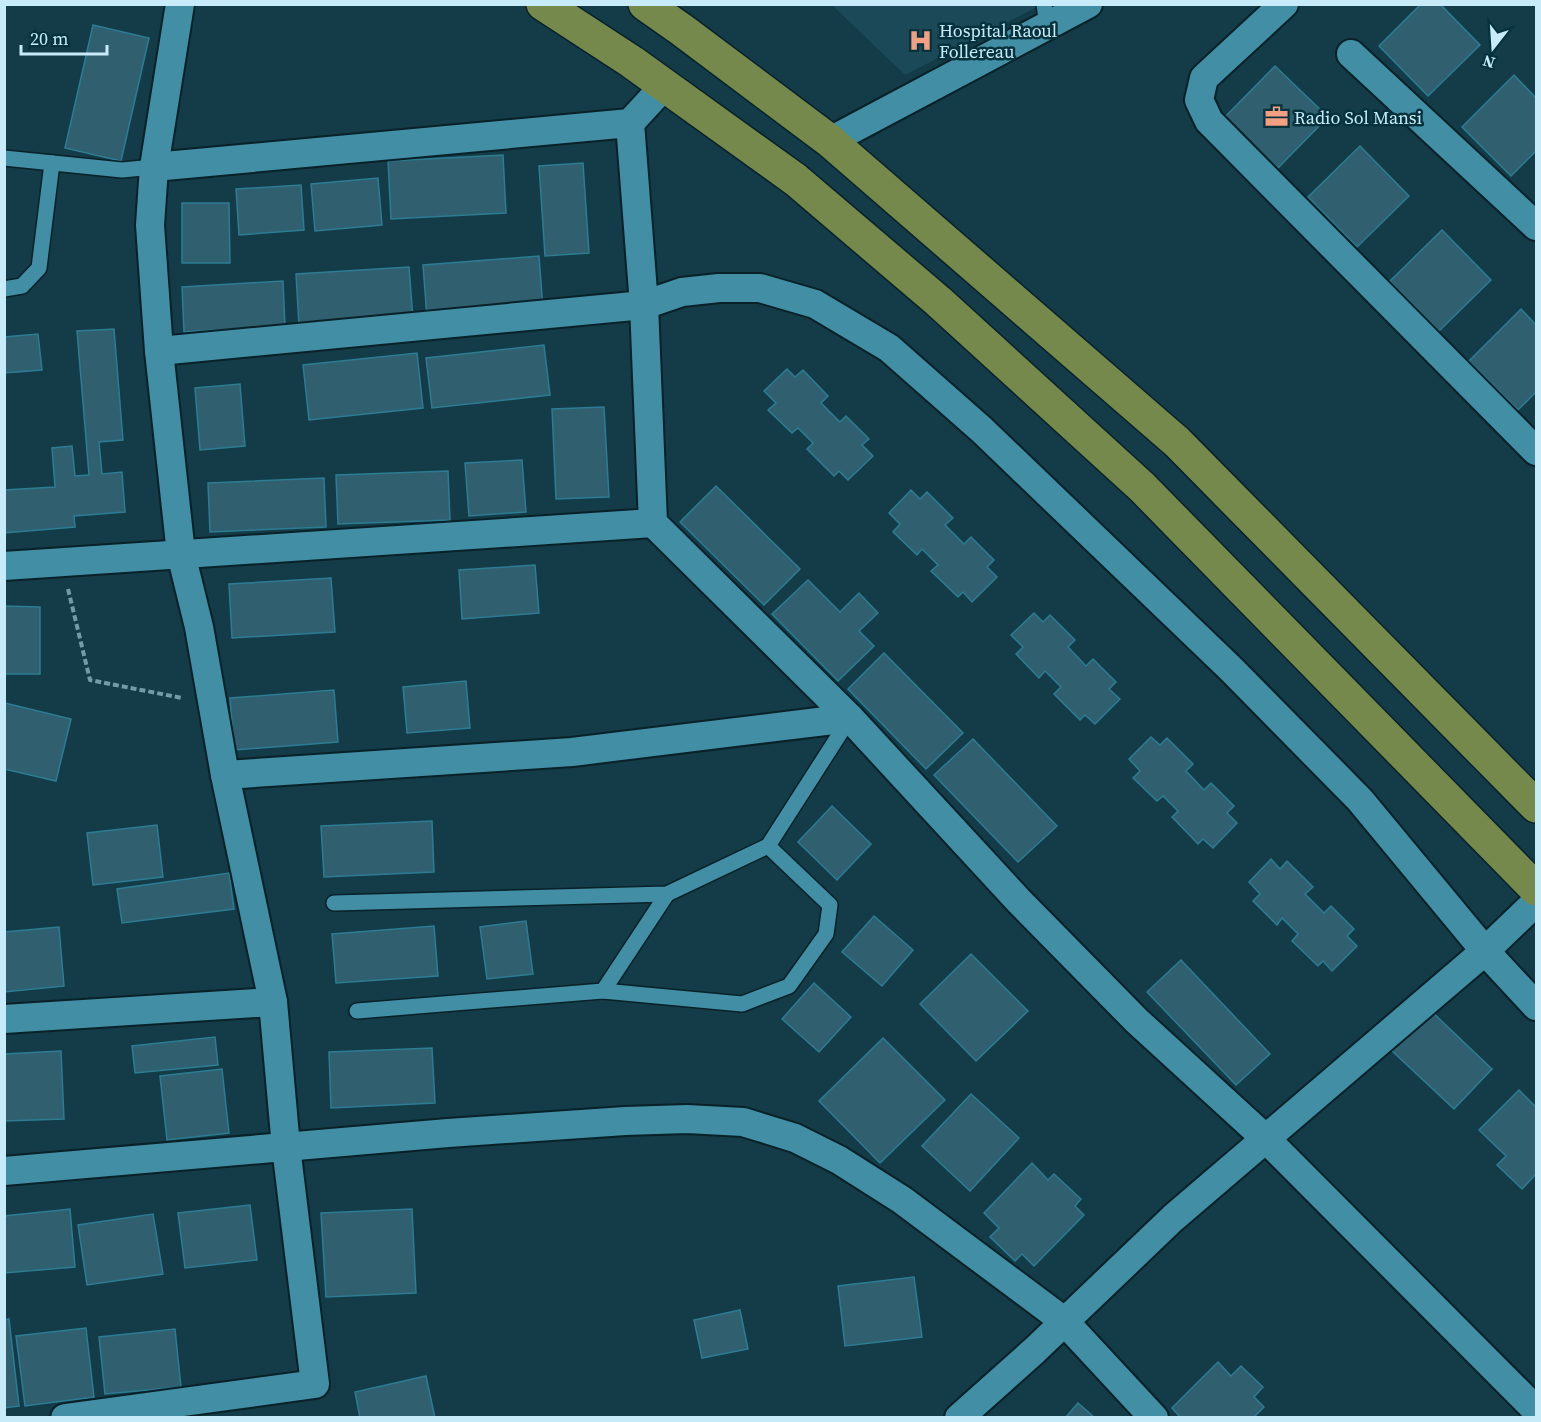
<svg xmlns="http://www.w3.org/2000/svg" width="1541" height="1422" viewBox="0 0 1541 1422" font-family="'Source Serif 4',serif">
<style>
.built{fill:#1b4957}
.building{fill:#30606f;stroke:#2d7c93;stroke-width:1.5}
.lines{fill:none;stroke-linecap:round;stroke-linejoin:round}
.lane-casing{stroke:#092128;stroke-width:18}
.street-casing{stroke:#092128;stroke-width:32}
.primary-casing{stroke:#092128;stroke-width:36}
.path{stroke:#739aa6;stroke-width:4;stroke-dasharray:6 3;stroke-linecap:butt}
.lane{stroke:#418ea5;stroke-width:15}
.street{stroke:#418ea5;stroke-width:28}
.primary{stroke:#75894d;stroke-width:33}
.labels{text-anchor:middle;dominant-baseline:central;stroke-width:5;stroke-linejoin:round;paint-order:stroke}
.poi-label{font-size:18px;fill:#c7ebf8;stroke:#06323d;text-anchor:start}
</style>
<rect width="100%" height="100%" fill="#133c48"/>
<path class="built" d="M 832,5 L 1041,5 L 905,75 Z"/>
<g class="building">
<path d="M 1421,4 L 1440,4 L 1480,45 L 1428,96 L 1379,46 Z"/>
<path d="M 93,25 L 149,38 L 121,161 L 65,148 Z"/>
<path d="M 1275,66 L 1328,117 L 1278,168 L 1225,117 Z"/>
<path d="M 1514,75 L 1536,98 L 1536,151 L 1511,176 L 1462,127 Z"/>
<path d="M 1360,146 L 1409,196 L 1357,247 L 1308,197 Z"/>
<path d="M 503,155 L 506,213 L 391,219 L 388,161 Z"/>
<path d="M 583,163 L 589,253 L 545,256 L 539,166 Z"/>
<path d="M 378,178 L 382,225 L 315,231 L 311,184 Z"/>
<path d="M 301,185 L 304,230 L 239,235 L 236,189 Z"/>
<path d="M 182,203 L 229,203 L 230,263 L 182,263 Z"/>
<path d="M 1442,230 L 1491,280 L 1439,331 L 1390,281 Z"/>
<path d="M 539,256 L 543,309 L 427,318 L 423,265 Z"/>
<path d="M 409,267 L 413,319 L 299,326 L 296,274 Z"/>
<path d="M 283,281 L 285,326 L 184,332 L 182,287 Z"/>
<path d="M 1521,309 L 1536,325 L 1536,392 L 1518,410 L 1469,361 Z"/>
<path d="M 114,329 L 123,440 L 99,442 L 102,474 L 122,472 L 125,512 L 74,516 L 75,527 L 4,533 L 4,490 L 55,487 L 52,448 L 72,446 L 75,476 L 89,475 L 77,331 Z"/>
<path d="M 38,334 L 42,370 L 4,373 L 4,337 Z"/>
<path d="M 544,345 L 550,395 L 432,408 L 426,358 Z"/>
<path d="M 417,353 L 423,408 L 309,420 L 303,365 Z"/>
<path d="M 787,369 L 795,377 L 803,370 L 828,396 L 821,403 L 840,422 L 846,416 L 869,439 L 862,445 L 873,456 L 848,480 L 839,471 L 834,476 L 807,449 L 813,443 L 798,428 L 792,433 L 768,410 L 776,403 L 764,391 Z"/>
<path d="M 240,384 L 245,446 L 200,450 L 195,388 Z"/>
<path d="M 604,407 L 609,497 L 556,499 L 552,409 Z"/>
<path d="M 522,460 L 526,512 L 469,516 L 465,463 Z"/>
<path d="M 448,471 L 450,520 L 338,524 L 336,475 Z"/>
<path d="M 324,478 L 326,527 L 210,532 L 208,483 Z"/>
<path d="M 716,486 L 800,569 L 764,605 L 680,522 Z"/>
<path d="M 911,490 L 920,499 L 927,492 L 953,518 L 945,525 L 964,544 L 971,537 L 994,560 L 987,567 L 997,577 L 972,602 L 963,592 L 958,597 L 931,571 L 938,565 L 922,549 L 917,555 L 893,532 L 900,524 L 889,513 Z"/>
<path d="M 535,565 L 539,613 L 462,619 L 459,570 Z"/>
<path d="M 331,578 L 335,632 L 232,638 L 229,584 Z"/>
<path d="M 808,580 L 840,612 L 859,593 L 878,613 L 859,631 L 874,646 L 838,681 L 772,614 Z"/>
<path d="M 4,606 L 40,607 L 40,674 L 4,674 Z"/>
<path d="M 1034,613 L 1043,622 L 1050,615 L 1075,640 L 1068,647 L 1086,666 L 1093,659 L 1116,682 L 1109,689 L 1120,699 L 1095,724 L 1085,715 L 1080,720 L 1054,694 L 1061,687 L 1045,671 L 1039,678 L 1016,654 L 1023,647 L 1011,635 Z"/>
<path d="M 884,653 L 963,733 L 926,769 L 848,689 Z"/>
<path d="M 466,681 L 470,728 L 407,733 L 403,687 Z"/>
<path d="M 334,690 L 338,742 L 234,750 L 230,698 Z"/>
<path d="M 5,703 L 71,719 L 56,781 L 4,769 Z"/>
<path d="M 1151,737 L 1160,745 L 1167,738 L 1193,764 L 1186,771 L 1204,790 L 1211,783 L 1234,806 L 1227,813 L 1237,823 L 1213,848 L 1203,839 L 1198,844 L 1172,817 L 1178,811 L 1163,796 L 1157,801 L 1133,778 L 1140,771 L 1129,759 Z"/>
<path d="M 973,739 L 1057,826 L 1018,862 L 934,775 Z"/>
<path d="M 832,806 L 871,844 L 837,880 L 798,842 Z"/>
<path d="M 432,821 L 434,872 L 324,877 L 321,826 Z"/>
<path d="M 157,825 L 163,877 L 93,885 L 87,833 Z"/>
<path d="M 1271,859 L 1280,869 L 1287,861 L 1313,887 L 1305,894 L 1324,913 L 1331,906 L 1354,929 L 1347,936 L 1357,946 L 1332,971 L 1323,961 L 1318,966 L 1292,941 L 1298,934 L 1282,918 L 1277,925 L 1253,901 L 1260,894 L 1249,882 Z"/>
<path d="M 229,873 L 234,909 L 122,923 L 117,889 Z"/>
<path d="M 874,916 L 913,950 L 882,986 L 842,952 Z"/>
<path d="M 526,921 L 533,974 L 487,979 L 480,927 Z"/>
<path d="M 434,926 L 438,976 L 336,983 L 332,934 Z"/>
<path d="M 59,927 L 64,986 L 4,992 L 4,932 Z"/>
<path d="M 971,954 L 1028,1011 L 976,1061 L 920,1004 Z"/>
<path d="M 1181,960 L 1270,1054 L 1236,1085 L 1147,992 Z"/>
<path d="M 814,983 L 851,1017 L 819,1052 L 782,1019 Z"/>
<path d="M 1430,1010 L 1492,1069 L 1454,1109 L 1391,1050 Z"/>
<path d="M 215,1037 L 218,1065 L 135,1073 L 132,1046 Z"/>
<path d="M 883,1038 L 945,1100 L 880,1163 L 819,1101 Z"/>
<path d="M 432,1048 L 435,1103 L 331,1108 L 329,1052 Z"/>
<path d="M 61,1051 L 64,1119 L 4,1121 L 4,1054 Z"/>
<path d="M 222,1069 L 229,1133 L 167,1140 L 160,1076 Z"/>
<path d="M 1519,1090 L 1536,1107 L 1536,1174 L 1522,1189 L 1497,1165 L 1506,1156 L 1479,1130 Z"/>
<path d="M 971,1094 L 1019,1138 L 970,1191 L 922,1146 Z"/>
<path d="M 1032,1163 L 1048,1180 L 1054,1174 L 1081,1199 L 1075,1206 L 1084,1215 L 1034,1266 L 1022,1254 L 1015,1261 L 990,1237 L 999,1228 L 984,1213 Z"/>
<path d="M 250,1205 L 257,1260 L 185,1268 L 178,1213 Z"/>
<path d="M 70,1209 L 75,1267 L 4,1273 L 4,1216 Z"/>
<path d="M 412,1209 L 416,1293 L 326,1297 L 321,1213 Z"/>
<path d="M 153,1214 L 163,1274 L 87,1285 L 78,1225 Z"/>
<path d="M 914,1277 L 922,1337 L 845,1346 L 838,1286 Z"/>
<path d="M 740,1310 L 748,1349 L 702,1358 L 694,1320 Z"/>
<path d="M 9,1319 L 19,1406 L 4,1408 L 4,1320 Z"/>
<path d="M 86,1328 L 94,1397 L 25,1406 L 16,1336 Z"/>
<path d="M 175,1329 L 181,1387 L 105,1394 L 99,1337 Z"/>
<path d="M 1218,1362 L 1231,1376 L 1241,1366 L 1263,1387 L 1254,1397 L 1264,1407 L 1253,1418 L 1181,1418 L 1172,1408 Z"/>
<path d="M 426,1376 L 435,1418 L 360,1418 L 355,1392 Z"/>
<path d="M 1078,1403 L 1095,1418 L 1065,1418 Z"/>
</g>
<g class="lines">
<defs>
<g id="lane">
<path d="M 1044,4 L 1047,27"/>
<path d="M 4,158 L 122,170 L 154,167"/>
<path d="M 4,289 L 22,286 L 39,268 L 52,163"/>
<path d="M 334,903 L 667,894 L 768,846 L 850,718"/>
<path d="M 603,991 L 742,1004 L 789,986 L 826,934 L 830,905 L 768,846"/>
<path d="M 357,1011 L 603,991 L 667,894"/>
</g>
<g id="street">
<path d="M 180,4 L 154,167 L 150,225 L 159,351 L 181,554 L 199,627 L 225,775"/>
<path d="M 1284,4 L 1204,78 L 1199,100 L 1209,121 L 1536,451"/>
<path d="M 1351,54 L 1536,226"/>
<path d="M 630,123 L 644,305 L 653,523 L 850,718 L 1018,900 L 1137,1021 L 1266,1139 L 1536,1410"/>
<path d="M 830,141 L 1088,4"/>
<path d="M 154,167 L 630,123 L 665,85"/>
<path d="M 159,351 L 644,305 L 682,292 L 719,288 L 760,288 L 815,304 L 889,348 L 982,430 L 1231,669 L 1360,800 L 1485,951 L 1536,1006"/>
<path d="M 4,566 L 653,523"/>
<path d="M 4,1019 L 273,1002"/>
<path d="M 4,1171 L 448,1133 L 625,1121 L 687,1119 L 743,1122 L 795,1138 L 839,1160 L 902,1200 L 1064,1321 L 1154,1418"/>
<path d="M 65,1418 L 315,1384 L 286,1147 L 273,1002 L 225,775 L 572,752 L 850,718"/>
<path d="M 959,1418 L 1035,1350 L 1173,1218 L 1485,951 L 1536,902"/>
</g>
<g id="primary">
<path d="M 543,4 L 632,62 L 796,180 L 938,301 L 1142,487 L 1536,889"/>
<path d="M 645,4 L 682,30 L 830,141 L 1177,442 L 1536,806"/>
</g>
</defs>
<use href="#lane" class="lane-casing"/>
<use href="#street" class="street-casing"/>
<use href="#primary" class="primary-casing"/>
<path class="path" d="M 68,589 L 90,680 L 182,698"/>
<use href="#lane" class="lane"/>
<use href="#street" class="street"/>
<use href="#primary" class="primary"/>
</g>
<defs>
<symbol id="hospital-bare" viewBox="-9 -9 18 18"><path d="M-5-5h3v3.5h4V-5h3V5h-3V1.5h-4V5h-3Z" fill="#f39f82" stroke="#06323d" stroke-width="2.5" paint-order="stroke"/></symbol>
<symbol id="office-bare" viewBox="-9 -9 18 18"><path d="M-6-3h4V-5.5h4V-3h4V5H-6ZM-1-4.5V-3h2v-1.5ZM-6 0V1H6V0Z" fill="#f39f82" stroke="#06323d" stroke-width="2.5" paint-order="stroke"/></symbol>
</defs>
<g fill-rule="evenodd">
<use href="#hospital-bare" x="904" y="24" width="33" height="33"/>
<use href="#office-bare" x="1260" y="100" width="33" height="33"/>
</g>
<g class="labels">
<g class="poi-label">
<text x="939" y="30">Hospital Raoul<tspan x="939" dy="21">Follereau</tspan></text>
<text x="1294" y="117">Radio Sol Mansi</text>
</g>
</g>
<rect width="1541" height="1422" fill="none" stroke="#c7ebf8" stroke-width="12"/>
<g transform="translate(1493 48) rotate(197)" stroke="#06323d" stroke-width="4.5" paint-order="stroke">
<path d="M0-4.5L10 22L0 15L-10 22Z" fill="#c7ebf8"/>
<text y="-9" font-size="16" font-weight="bold" text-anchor="middle" fill="#c7ebf8">N</text>
</g>
<path d="M21 45v9h86v-9" fill="none" stroke="#c7ebf8" stroke-width="3"/>
<text x="30" y="45" font-size="18" fill="#c7ebf8" stroke="#06323d" stroke-width="4.5" paint-order="stroke">20 m</text>
</svg>
